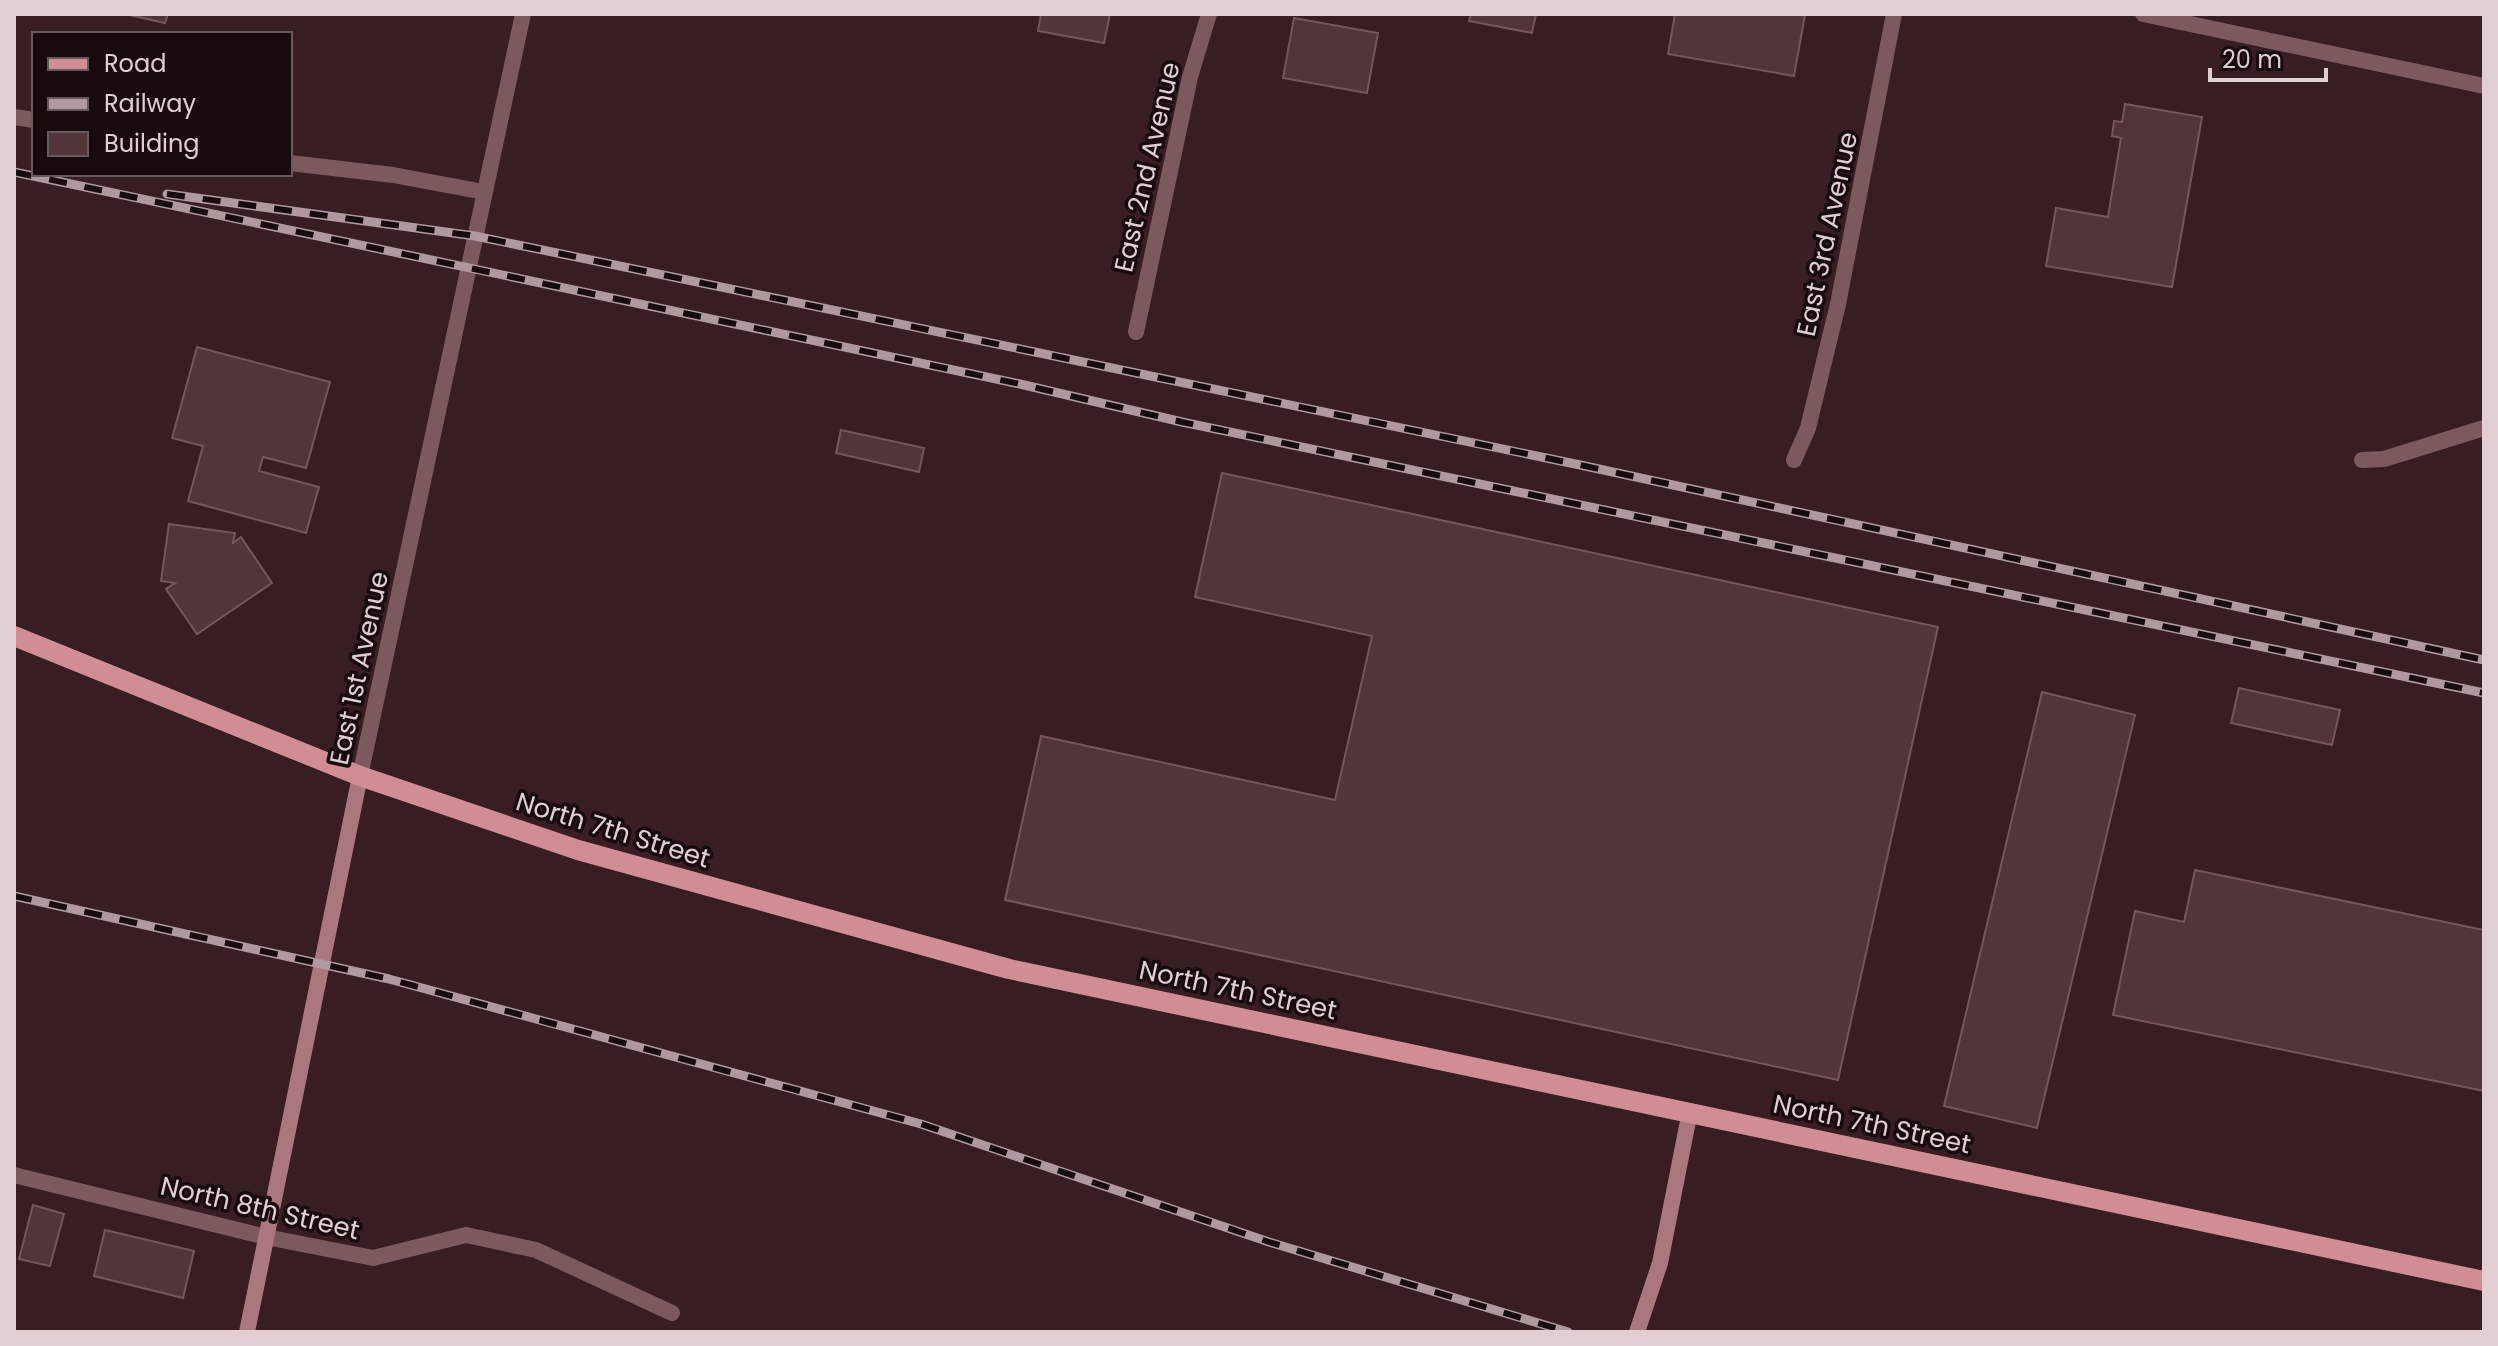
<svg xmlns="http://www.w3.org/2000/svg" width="2498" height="1346" viewBox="0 0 2498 1346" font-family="Poppins,sans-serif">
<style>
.building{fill:#523539;stroke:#75565a;stroke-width:2}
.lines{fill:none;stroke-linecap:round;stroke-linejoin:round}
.lane{stroke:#7b5a5e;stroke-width:16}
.street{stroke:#7b5a5e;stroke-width:16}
.secondary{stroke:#ab777e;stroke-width:16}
.primary{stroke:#d08d96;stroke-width:20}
.rail-casing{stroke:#af999c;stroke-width:9}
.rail{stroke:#170b0d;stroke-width:6;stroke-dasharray:18;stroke-linecap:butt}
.labels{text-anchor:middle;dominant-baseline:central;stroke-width:7;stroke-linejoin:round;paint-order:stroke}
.street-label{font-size:26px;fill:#e1ced0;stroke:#170b0d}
</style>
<rect width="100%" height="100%" fill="#381d21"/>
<g class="building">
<path d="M 125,14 L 168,14 L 165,23 Z"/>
<path d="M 1041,14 L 1110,14 L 1104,43 L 1038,31 Z"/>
<path d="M 1471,14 L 1536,14 L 1532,33 L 1469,21 Z"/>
<path d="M 1675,14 L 1805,15 L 1794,76 L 1668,54 Z"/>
<path d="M 1294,18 L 1378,33 L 1367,93 L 1283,78 Z"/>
<path d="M 2125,104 L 2202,117 L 2172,287 L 2046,266 L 2056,208 L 2108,217 L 2121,138 L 2112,136 L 2114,121 L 2122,122 Z"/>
<path d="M 197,347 L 330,382 L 306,468 L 263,457 L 259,471 L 319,487 L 306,533 L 188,501 L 203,446 L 172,438 Z"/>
<path d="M 841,430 L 924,448 L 919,472 L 836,453 Z"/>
<path d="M 1222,473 L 1938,627 L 1838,1080 L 1005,900 L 1041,736 L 1335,800 L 1372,636 L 1195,597 Z"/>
<path d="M 169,524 L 235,533 L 233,543 L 241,537 L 272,583 L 197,634 L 166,589 L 175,583 L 161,581 Z"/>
<path d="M 2239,688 L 2340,710 L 2332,745 L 2231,723 Z"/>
<path d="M 2042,692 L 2135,715 L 2037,1128 L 1944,1106 Z"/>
<path d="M 2195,870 L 2484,930 L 2484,1091 L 2113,1015 L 2135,911 L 2184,922 Z"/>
<path d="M 33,1205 L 64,1214 L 50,1266 L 19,1259 Z"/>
<path d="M 105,1230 L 194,1251 L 183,1298 L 94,1276 Z"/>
</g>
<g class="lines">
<g class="lane">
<path d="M 2362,460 L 2384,459 L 2484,428"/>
<path d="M 266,1237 L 373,1258 L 466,1235 L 536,1250 L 672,1313"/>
</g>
<g class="street">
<path d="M 2143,14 L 2484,86"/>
<path d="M 14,117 L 34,120"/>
<path d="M 290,163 L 393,175 L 484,192"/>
<path d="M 1136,332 L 1190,77 L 1209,14"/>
<path d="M 1794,460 L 1808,428 L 1838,304 L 1894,14"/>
<path d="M 360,776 L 523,14"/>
<path d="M 14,1175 L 266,1237"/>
</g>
<g class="secondary">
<path d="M 247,1332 L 360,776"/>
<path d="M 1637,1332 L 1660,1263 L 1690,1111"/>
</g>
<path class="primary" d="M 14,636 L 360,776 L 578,850 L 1009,969 L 2484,1281"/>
<defs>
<g id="rail">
<path d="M 14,172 L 1020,384 L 1182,422 L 2484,693"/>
<path d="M 167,194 L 475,236 L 1585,466 L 2484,660"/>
<path d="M 14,896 L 389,979 L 921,1124 L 1269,1242 L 1568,1332"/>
</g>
</defs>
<use href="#rail" class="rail-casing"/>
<use href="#rail" class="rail"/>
</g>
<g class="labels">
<g class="street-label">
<text transform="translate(1147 167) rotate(-77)">East 2nd Avenue</text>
<text transform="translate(1827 234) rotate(-78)">East 3rd Avenue</text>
<text transform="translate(359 668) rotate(-78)">East 1st Avenue</text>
<text transform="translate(613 830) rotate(17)">North 7th Street</text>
<text transform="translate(1238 990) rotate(12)">North 7th Street</text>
<text transform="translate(1872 1124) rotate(12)">North 7th Street</text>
<text transform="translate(260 1208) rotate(13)">North 8th Street</text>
</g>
</g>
<rect width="2498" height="1346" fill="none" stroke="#e1ced0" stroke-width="32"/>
<rect x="32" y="32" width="260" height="144" fill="#170b0d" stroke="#68595b" stroke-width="2"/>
<rect x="48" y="58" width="40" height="12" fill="#d08d96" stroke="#68595b" stroke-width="2"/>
<text x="104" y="72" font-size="24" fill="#e1ced0">Road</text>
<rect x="48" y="98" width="40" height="12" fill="#af999c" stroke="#68595b" stroke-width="2"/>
<text x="104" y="112" font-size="24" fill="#e1ced0">Railway</text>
<rect x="48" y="132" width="40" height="24" fill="#523539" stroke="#68595b" stroke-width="2"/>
<text x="104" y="152" font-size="24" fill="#e1ced0">Building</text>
<path d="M2210 68v12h116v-12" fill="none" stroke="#e1ced0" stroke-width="4"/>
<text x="2222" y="68" font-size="24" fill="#e1ced0" stroke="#170b0d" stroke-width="6" paint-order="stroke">20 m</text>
</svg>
